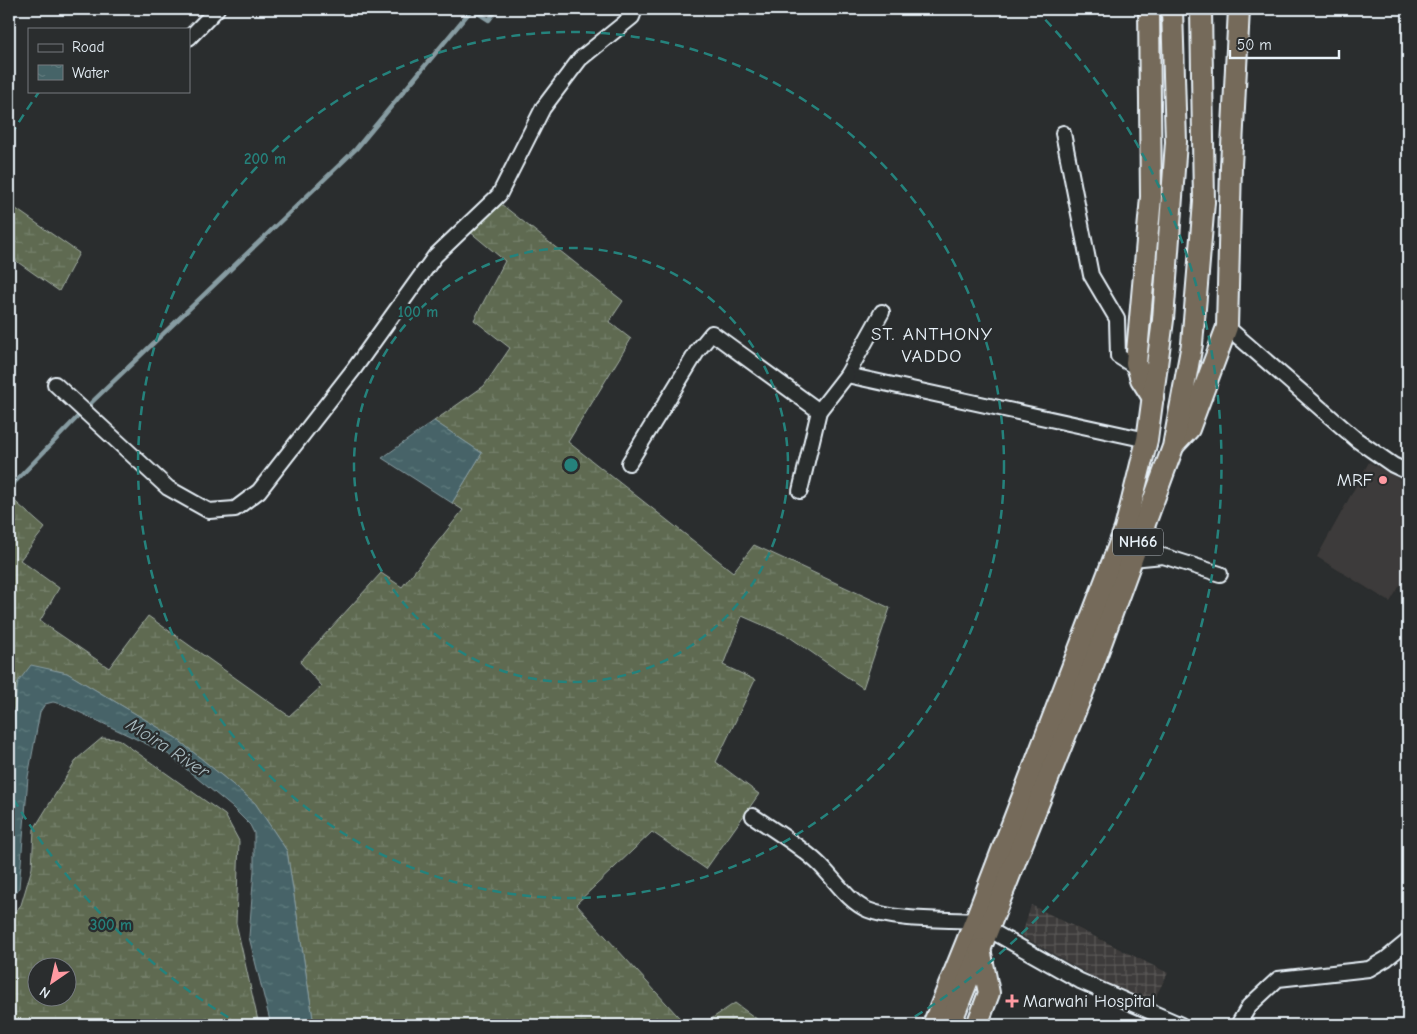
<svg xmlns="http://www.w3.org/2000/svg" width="1417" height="1034" viewBox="0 0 1417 1034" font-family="'Comic Neue',sans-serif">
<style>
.built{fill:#3e3b3a}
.industrial{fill:url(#industrial-grid)}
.wetland{fill:url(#wetland-marsh);stroke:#a3aea4;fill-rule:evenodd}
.water{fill:url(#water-ripples);stroke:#879ca2}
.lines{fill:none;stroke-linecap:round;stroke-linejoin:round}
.stream{stroke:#879ca2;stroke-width:4.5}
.minor-casing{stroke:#e8f1f8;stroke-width:18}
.highway-casing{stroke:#e8f1f8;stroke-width:24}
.minor{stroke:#2a2d2e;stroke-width:14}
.highway{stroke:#746a5a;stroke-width:20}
.ring{fill:none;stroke:#25827c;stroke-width:2.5;stroke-dasharray:9 6}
.poi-dot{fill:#ff9aa2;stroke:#2a2d2e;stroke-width:2}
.labels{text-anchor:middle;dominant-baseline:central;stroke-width:4.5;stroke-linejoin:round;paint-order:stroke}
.shield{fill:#2a2d2e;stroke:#afb6bb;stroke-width:1}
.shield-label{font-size:16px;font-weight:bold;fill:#e8f1f8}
.poi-label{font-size:18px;fill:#e8f1f8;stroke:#2a2d2e;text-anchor:end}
.neighbourhood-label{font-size:19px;letter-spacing:1px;fill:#e8f1f8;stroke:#2a2d2e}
.water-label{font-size:19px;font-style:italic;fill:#a7b9be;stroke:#2a2d2e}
.centre{fill:#25827c;stroke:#2a2d2e;stroke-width:2.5}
.ring-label{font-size:15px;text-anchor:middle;font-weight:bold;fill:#25827c;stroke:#2a2d2e;stroke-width:4.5;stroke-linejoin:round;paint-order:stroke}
</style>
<defs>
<pattern id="industrial-grid" width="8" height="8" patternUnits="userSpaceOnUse" patternTransform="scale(1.25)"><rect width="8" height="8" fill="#3e3b3a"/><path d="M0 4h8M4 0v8" fill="none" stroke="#5a5857"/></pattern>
<pattern id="wetland-marsh" width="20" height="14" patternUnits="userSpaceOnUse" patternTransform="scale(1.25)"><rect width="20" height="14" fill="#5e6a51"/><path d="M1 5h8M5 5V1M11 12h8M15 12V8" fill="none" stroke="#75806b"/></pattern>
<pattern id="water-ripples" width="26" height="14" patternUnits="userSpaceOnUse" patternTransform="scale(1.25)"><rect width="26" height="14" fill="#466468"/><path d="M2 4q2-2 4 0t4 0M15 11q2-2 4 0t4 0" fill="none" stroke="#617b7e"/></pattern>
</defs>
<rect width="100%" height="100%" fill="#2a2d2e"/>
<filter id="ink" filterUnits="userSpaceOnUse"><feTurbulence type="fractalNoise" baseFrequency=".02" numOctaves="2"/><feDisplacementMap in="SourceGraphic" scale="10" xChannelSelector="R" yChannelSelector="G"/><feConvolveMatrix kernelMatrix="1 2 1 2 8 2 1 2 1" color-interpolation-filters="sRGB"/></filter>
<g filter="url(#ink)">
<path class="built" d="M 1369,462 L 1408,484 L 1408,572 L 1390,602 L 1317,557 Z"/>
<path class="industrial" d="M 1031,905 L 1168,973 L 1149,1009 L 1022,936 Z"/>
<g class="wetland">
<path d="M 9,204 L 79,253 L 59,291 L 9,256 Z"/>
<path d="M 501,204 L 623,301 L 609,322 L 631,339 L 568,442 L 733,572 L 754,545 L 890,608 L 863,688 L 788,636 L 742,616 L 723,665 L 755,680 L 716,762 L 759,794 L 706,869 L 652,832 L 576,904 L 686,1025 L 314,1025 L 287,851 L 255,803 L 176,738 L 67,673 L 32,666 L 18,682 L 9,747 L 9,496 L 45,528 L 20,560 L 59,588 L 40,621 L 109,668 L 148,616 L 289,716 L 322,686 L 300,662 L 381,573 L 402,587 L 463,510 L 452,503 L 482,453 L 434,421 L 484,386 L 510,348 L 474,320 L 505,261 L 469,231 Z"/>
<path d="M 102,738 L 118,739 L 225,815 L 239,841 L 236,923 L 259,1025 L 9,1025 L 9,919 L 21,905 L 32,868 L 34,829 L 77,759 ZM 68,966 L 68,996 L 38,996 L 38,966 Z"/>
<path d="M 735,1003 L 765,1025 L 702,1025 Z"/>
</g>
<g class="water">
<path d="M 434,421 L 482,453 L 452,503 L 382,458 Z"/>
<path d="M 31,665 L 67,673 L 176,738 L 255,803 L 287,851 L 314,1025 L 271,1025 L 249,937 L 254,870 L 254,833 L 250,825 L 232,807 L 168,754 L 62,704 L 53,702 L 45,704 L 40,712 L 28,777 L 19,888 L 9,903 L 9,747 L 18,682 Z"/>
</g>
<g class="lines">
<path class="stream" d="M 9,488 L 92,402 L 356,149 L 472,9 L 489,20 L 497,9"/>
<defs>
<g id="minor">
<path d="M 189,38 L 217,9"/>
<path d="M 1063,133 L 1091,275 L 1117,319 L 1118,356 L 1137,368"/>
<path d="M 882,312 L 847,375 L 1147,440"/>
<path d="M 1227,327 L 1357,440 L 1393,465 L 1408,472"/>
<path d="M 55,384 L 168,488 L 209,511 L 235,509 L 259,491 L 354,369 L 435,256 L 499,195 L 543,108 L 580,59 L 632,17 L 635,9"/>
<path d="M 629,463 L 698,350 L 712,333 L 819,411"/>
<path d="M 800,491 L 819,411 L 847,375"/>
<path d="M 1132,559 L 1163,556 L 1220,574"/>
<path d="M 753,816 C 775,831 799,845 818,863 C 834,878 848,902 868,910 C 895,921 945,919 975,921"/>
<path d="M 988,929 L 1080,981 L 1181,1025"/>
<path d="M 1238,1025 L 1249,1006 L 1278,979 L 1369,969 L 1386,959 L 1408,941"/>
</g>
<g id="highway">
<path d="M 1149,9 L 1151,197 L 1136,363 L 1141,379 L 1153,398"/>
<path d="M 1175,444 L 1189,429 L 1227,327 L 1231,166 L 1239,9"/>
<path d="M 933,1025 L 975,921 L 1125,529 L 1147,440 L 1163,320 L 1176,142 L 1172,9"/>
<path d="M 950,1025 L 1088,679 L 1173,447 L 1192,344 L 1204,202 L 1201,9"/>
<path d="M 977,1025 L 989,993 L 980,949"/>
</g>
</defs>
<use href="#minor" class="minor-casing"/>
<use href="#highway" class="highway-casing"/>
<use href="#minor" class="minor"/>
<use href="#highway" class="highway"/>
</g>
</g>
<g class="ring">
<circle cx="571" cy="465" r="217"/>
<circle cx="571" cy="465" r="433"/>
<path d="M241 1025A650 650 0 0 1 11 795M11 135A650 650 0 0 1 39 92M1035 9A650 650 0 0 1 901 1025"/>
</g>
<g class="poi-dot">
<circle cx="1383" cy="480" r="5"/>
<path d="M1009.5 993.5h5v5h5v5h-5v5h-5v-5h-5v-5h5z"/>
</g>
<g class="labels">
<rect class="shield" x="1113" y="528.5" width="50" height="27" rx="4"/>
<g class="shield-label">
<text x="1138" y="542">NH66</text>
</g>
<g class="poi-label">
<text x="1373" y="480">MRF</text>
<text x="1023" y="1001" text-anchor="start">Marwahi Hospital</text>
</g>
<g class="neighbourhood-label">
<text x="932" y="334">ST. ANTHONY<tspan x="932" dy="22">VADDO</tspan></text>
</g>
<g class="water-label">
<text transform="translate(168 748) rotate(33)">Moira River</text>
</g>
</g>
<circle cx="571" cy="465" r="8" class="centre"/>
<g class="ring-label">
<text x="265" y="164">200 m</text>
<text x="418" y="317">100 m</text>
<text x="111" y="930">300 m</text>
</g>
<rect width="1417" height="1034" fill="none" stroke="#2a2d2e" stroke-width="30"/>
<rect x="15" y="15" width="1387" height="1004" fill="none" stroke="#e8f1f8" stroke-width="2" filter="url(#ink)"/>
<rect x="28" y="28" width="162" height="65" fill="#2a2d2e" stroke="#767b7f"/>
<rect x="38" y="44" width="25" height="8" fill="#2a2d2e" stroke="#767b7f"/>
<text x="72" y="52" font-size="15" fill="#e8f1f8">Road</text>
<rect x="38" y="65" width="25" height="15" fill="url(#water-ripples)" stroke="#767b7f"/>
<text x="72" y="78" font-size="15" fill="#e8f1f8">Water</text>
<g transform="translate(52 982) rotate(214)"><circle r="24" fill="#2a2d2e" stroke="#767b7f"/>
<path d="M0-4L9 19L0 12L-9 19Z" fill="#ff9aa2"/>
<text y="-8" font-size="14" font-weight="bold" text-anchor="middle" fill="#e8f1f8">N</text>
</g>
<path d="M1230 50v8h109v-8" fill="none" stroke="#e8f1f8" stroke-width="2.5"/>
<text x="1237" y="50" font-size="15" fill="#e8f1f8" stroke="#2a2d2e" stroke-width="4" paint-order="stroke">50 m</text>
</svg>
